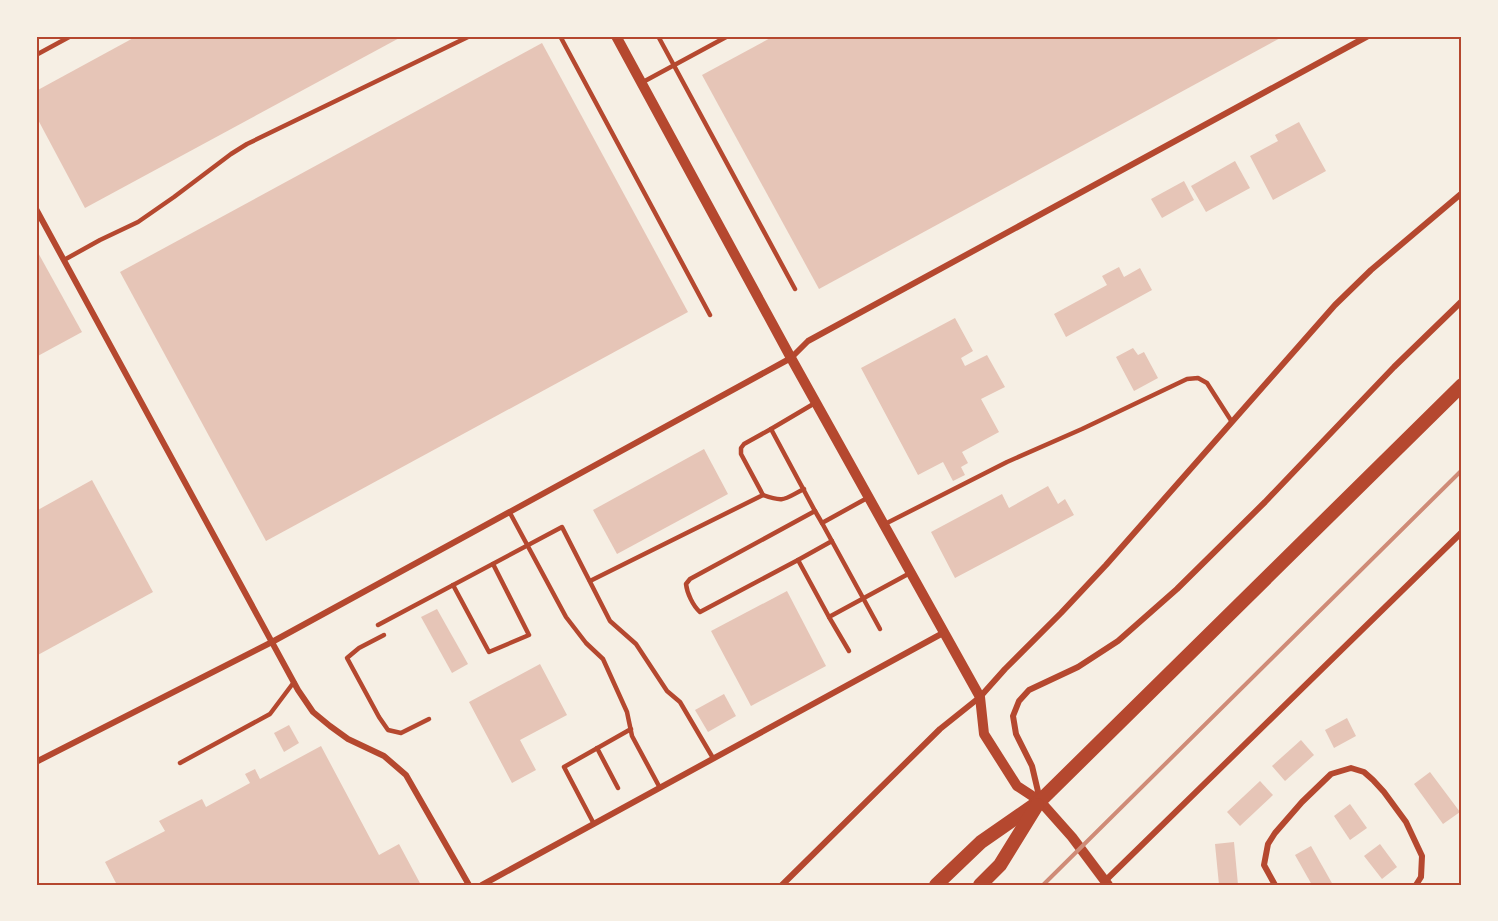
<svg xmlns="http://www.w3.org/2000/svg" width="1498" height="921" viewBox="0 0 1498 921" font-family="Lato,sans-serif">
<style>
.building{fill:#e6c5b7}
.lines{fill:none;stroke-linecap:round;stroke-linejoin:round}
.service{stroke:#b5482f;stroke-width:4.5}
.minor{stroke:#b5482f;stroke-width:6}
.tertiary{stroke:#b5482f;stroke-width:10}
.primary{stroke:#b5482f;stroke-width:14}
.rail{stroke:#cf8b77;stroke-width:4}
.neatline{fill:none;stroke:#b5482f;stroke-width:2}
</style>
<rect width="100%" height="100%" fill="#f6efe4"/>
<g class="building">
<path d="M 137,36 L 403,36 L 85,208 L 36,116 L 36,91 Z"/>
<path d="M 774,36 L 1284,36 L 819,289 L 702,75 Z"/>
<path d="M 542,43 L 688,312 L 266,541 L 120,272 Z"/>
<path d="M 1299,122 L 1326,171 L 1273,200 L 1250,156 L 1278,141 L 1275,135 Z"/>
<path d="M 1235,161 L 1250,188 L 1206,212 L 1191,186 Z"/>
<path d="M 1184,181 L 1194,200 L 1162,218 L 1151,199 Z"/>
<path d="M 36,249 L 82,332 L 36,357 Z"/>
<path d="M 1119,267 L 1124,277 L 1140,268 L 1152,290 L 1066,337 L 1054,314 L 1107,285 L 1102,276 Z"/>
<path d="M 955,318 L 973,351 L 961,358 L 965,366 L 987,355 L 1005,387 L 981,399 L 999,432 L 962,452 L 968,463 L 961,467 L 965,475 L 953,481 L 943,462 L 918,475 L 861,368 Z"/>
<path d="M 1133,348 L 1138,355 L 1144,352 L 1158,378 L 1134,391 L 1116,357 Z"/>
<path d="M 704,449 L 728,494 L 617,554 L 593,510 Z"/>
<path d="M 92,480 L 153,592 L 36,656 L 36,511 Z"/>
<path d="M 1048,486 L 1058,504 L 1065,499 L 1074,515 L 955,578 L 931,532 L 1002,494 L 1009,508 Z"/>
<path d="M 787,591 L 826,666 L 751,706 L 711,631 Z"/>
<path d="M 437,609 L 468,664 L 452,673 L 421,617 Z"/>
<path d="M 540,664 L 567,715 L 520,740 L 536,770 L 512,783 L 469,702 Z"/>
<path d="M 724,694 L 736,716 L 708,732 L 695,710 Z"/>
<path d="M 1347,718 L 1356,736 L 1334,748 L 1325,730 Z"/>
<path d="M 289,725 L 299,743 L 284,752 L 274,733 Z"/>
<path d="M 1301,740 L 1314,755 L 1285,781 L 1272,766 Z"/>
<path d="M 321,746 L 379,855 L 399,844 L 421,885 L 117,885 L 105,862 L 165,831 L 159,821 L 202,799 L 206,807 L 250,783 L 245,774 L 255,769 L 260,779 Z"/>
<path d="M 1430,772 L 1460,812 L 1443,824 L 1414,784 Z"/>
<path d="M 1260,781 L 1273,795 L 1240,826 L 1227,812 Z"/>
<path d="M 1350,804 L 1367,828 L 1350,840 L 1334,816 Z"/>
<path d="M 1234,842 L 1238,885 L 1219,885 L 1215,844 Z"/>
<path d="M 1380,844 L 1397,867 L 1382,879 L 1364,856 Z"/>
<path d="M 1311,846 L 1333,885 L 1312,885 L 1295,855 Z"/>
</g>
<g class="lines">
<g class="service">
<path d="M 560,36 L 710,315"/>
<path d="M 658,36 L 795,289"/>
<path d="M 36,55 L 71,36"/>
<path d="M 643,82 L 728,36"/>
<path d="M 64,260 L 100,240 L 138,222 L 174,197 L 231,154 L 247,144 L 470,36"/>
<path d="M 815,403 L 771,429 L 815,511 L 822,523 L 869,497"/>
<path d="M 763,495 C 785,503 784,499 804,489"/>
<path d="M 815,511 L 690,579 L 686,584 C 687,593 693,606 700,612 L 798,560 L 829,617"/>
<path d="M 510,513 L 566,617 L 586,643 L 603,659 L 627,712 L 632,736 L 660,788"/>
<path d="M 822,523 L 880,629"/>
<path d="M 883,525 L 1007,462 L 1082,429 L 1187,379 L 1198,378 L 1207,383 L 1232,422"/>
<path d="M 798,560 L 832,541"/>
<path d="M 590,581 L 763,495 L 741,454 L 741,448 L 744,444 L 771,429"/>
<path d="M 453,585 L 489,652 L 529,635 L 493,564"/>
<path d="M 378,625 L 562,527 L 610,621 L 636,644 L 667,691 L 680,702 L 713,758"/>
<path d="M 384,635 L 359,648 L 347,658 L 379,717 L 388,730 L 401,733 L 429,719"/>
<path d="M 849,651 L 829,617 L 910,573"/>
<path d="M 597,748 L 618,788"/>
<path d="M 180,763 L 270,714 L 294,682"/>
<path d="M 594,824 L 564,767 L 631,729"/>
</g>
<g class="minor">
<path d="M 36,209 L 298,690 L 313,712 L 330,726 L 348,739 L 384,756 L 406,775 L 469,885"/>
<path d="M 36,762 L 272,642 L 791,358 L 808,341 L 1368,36"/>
<path d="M 1040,800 L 1032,766 L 1016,734 L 1013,716 L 1019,701 L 1029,690 L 1078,667 L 1118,641 L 1177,589 L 1265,502 L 1394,367 L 1462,301"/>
<path d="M 1104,882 L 1462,532"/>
<path d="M 482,885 L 943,633"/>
<path d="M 782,885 L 940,729 L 980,697 L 1005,669 L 1061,613 L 1106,565 L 1335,305 L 1371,270 L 1462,193"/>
<path d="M 1275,885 L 1264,865 L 1268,844 L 1275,833 L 1302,802 L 1331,774 L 1351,768 L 1364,772 L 1373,780 L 1384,792 L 1406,822 L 1422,856 L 1421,877 L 1416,885"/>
</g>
<path class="tertiary" d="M 616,36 L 791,358 L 980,697 L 984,734 L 1017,786 L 1040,801 L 1072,837 L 1108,885"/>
<g class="primary">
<path d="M 936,885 L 981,842 L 1040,801 L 1462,385"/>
<path d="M 980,885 L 1000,865 L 1037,805"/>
</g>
<path class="rail" d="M 1043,885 L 1462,470"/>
</g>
<rect width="1498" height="921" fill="none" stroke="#f6efe4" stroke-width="75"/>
<rect x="38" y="38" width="1422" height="846" class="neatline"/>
</svg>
